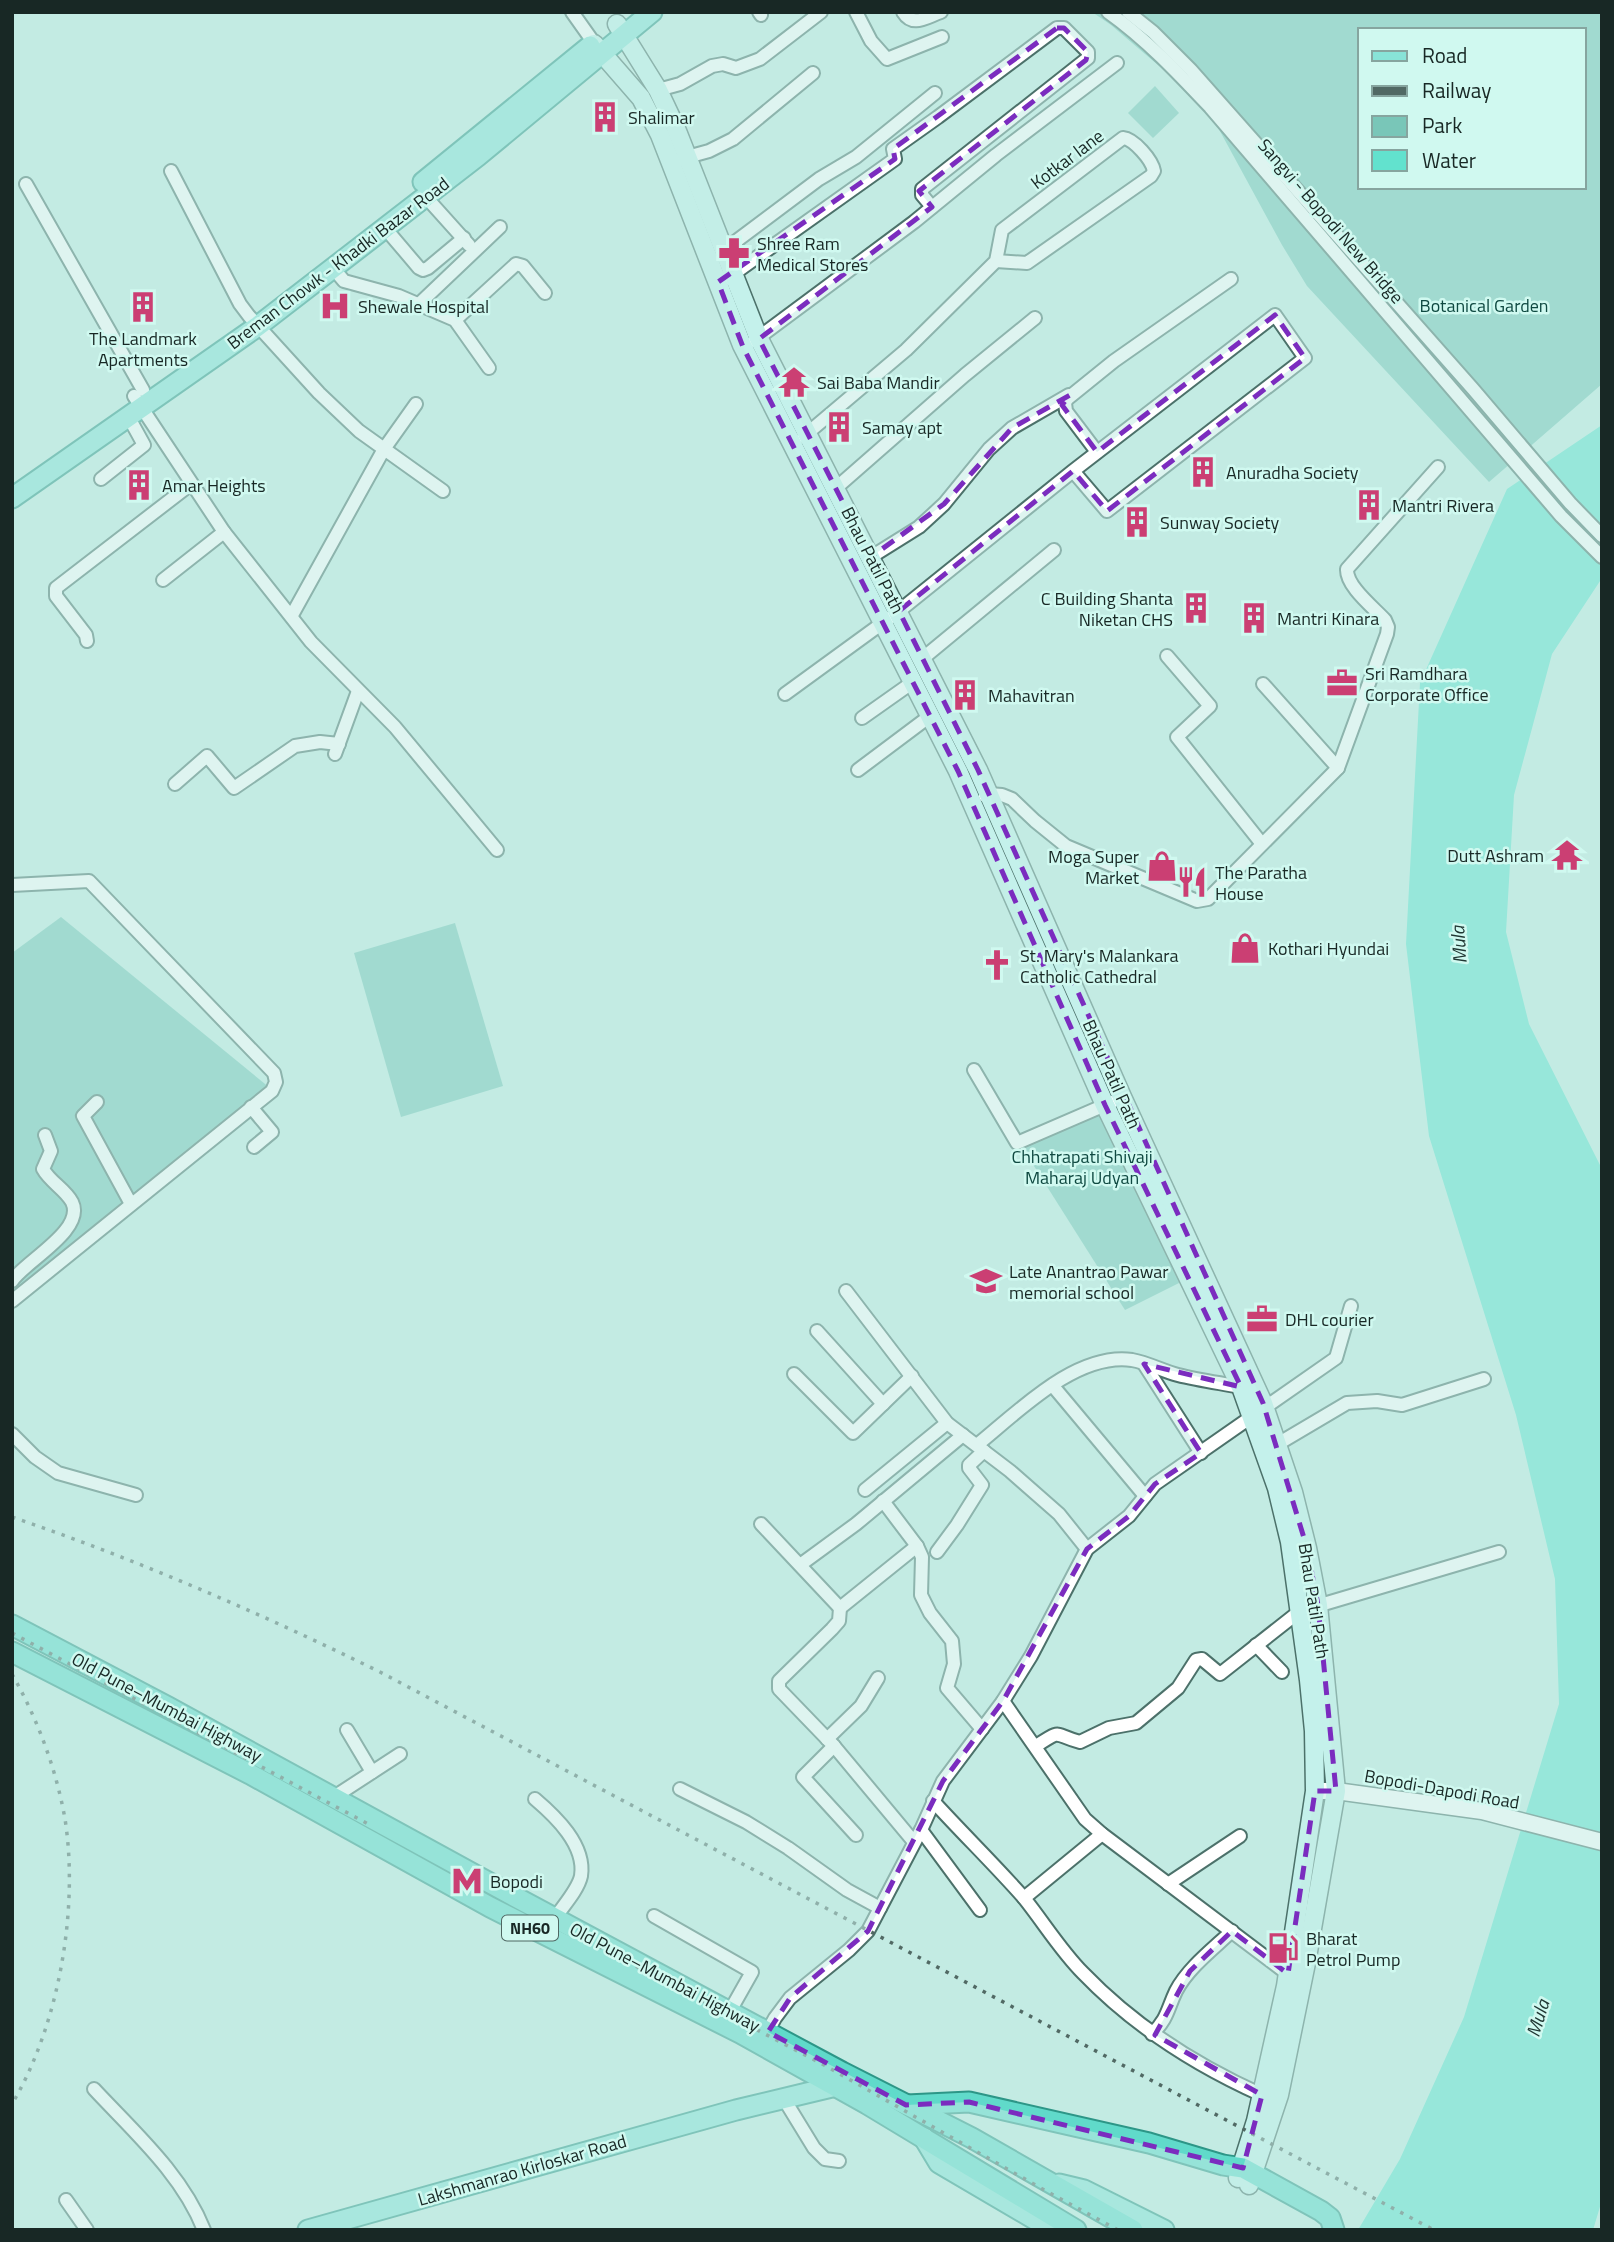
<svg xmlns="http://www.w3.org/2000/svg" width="1614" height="2242" viewBox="0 0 1614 2242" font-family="'Titillium Web',sans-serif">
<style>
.green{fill:#79c6b8;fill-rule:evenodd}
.water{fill:#62e2ce}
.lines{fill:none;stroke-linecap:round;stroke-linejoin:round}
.minor-casing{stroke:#4c716a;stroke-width:16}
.tertiary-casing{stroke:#4c716a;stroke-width:19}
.secondary-casing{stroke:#4c716a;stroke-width:21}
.primary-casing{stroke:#2d9687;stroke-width:23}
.trunk-casing{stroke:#2d9687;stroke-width:23}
.minor{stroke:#fff;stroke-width:12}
.tertiary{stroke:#fff;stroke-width:16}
.secondary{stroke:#c4f1eb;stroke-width:18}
.primary{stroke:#88e3d7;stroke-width:19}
.trunk{stroke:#60daca;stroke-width:19}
.rail{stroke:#516964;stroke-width:3.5;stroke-dasharray:3.5 7;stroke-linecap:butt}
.marked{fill:none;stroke:#7b2cbf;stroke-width:5;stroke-dasharray:14 9;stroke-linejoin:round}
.labels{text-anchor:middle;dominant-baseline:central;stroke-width:5;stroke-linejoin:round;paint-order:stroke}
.shield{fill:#d0f9f0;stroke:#4f6762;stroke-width:2}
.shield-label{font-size:16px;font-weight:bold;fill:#182825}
.poi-label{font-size:18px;fill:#182825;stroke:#d0f9f0;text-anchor:start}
.street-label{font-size:18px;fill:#182825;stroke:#d0f9f0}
.park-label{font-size:18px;fill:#0f4941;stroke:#d0f9f0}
.water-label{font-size:19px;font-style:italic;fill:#203733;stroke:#d0f9f0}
</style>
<rect width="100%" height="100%" fill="#c3ebe3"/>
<g class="green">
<path d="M 1092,12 L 1602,12 L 1602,384 L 1489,482 L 1307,286 L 1282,245 L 1215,122 L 1172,77 L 1111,25 ZM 1360,30 L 1584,30 L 1584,187 L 1360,187 Z"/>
<path d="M 1155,86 L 1179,113 L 1153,138 L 1128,113 Z"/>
<path d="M 61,917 L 270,1088 L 12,1309 L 12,953 Z"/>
<path d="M 455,923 L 503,1086 L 401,1117 L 354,953 Z"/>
<path d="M 1102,1112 L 1183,1281 L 1125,1310 L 1022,1147 Z"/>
</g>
<path class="water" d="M 1602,425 L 1602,578 L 1552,654 L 1514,795 L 1506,932 L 1529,1024 L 1602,1169 L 1602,2200 L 1593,2230 L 1358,2230 L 1400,2159 L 1464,2017 L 1559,1704 L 1555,1579 L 1516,1415 L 1429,1136 L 1406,944 L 1420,683 L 1507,489 Z"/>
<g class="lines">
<defs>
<g id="minor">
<path d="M 572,12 L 594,43"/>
<path d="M 759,12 L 761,15"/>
<path d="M 856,12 L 871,41 L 887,59 L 942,37"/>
<path d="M 903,12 C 913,28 926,17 941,12"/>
<path d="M 1108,12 C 1146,39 1178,73 1210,107 L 1561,516 L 1602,557"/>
<path d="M 1128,12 L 1153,32 L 1191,70 L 1473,389 L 1570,503 L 1602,536"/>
<path d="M 658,90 L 680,84 L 712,66 L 723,64 L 736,68 L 760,59 L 821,12"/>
<path d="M 680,159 L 709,151 L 733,139 L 813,73"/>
<path d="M 171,171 L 240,304 L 249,316 L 319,393 L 359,431 L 443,491"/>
<path d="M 26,184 L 143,390"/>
<path d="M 425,196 L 469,245"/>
<path d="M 385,228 L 419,268 L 423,270 L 428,268 L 464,238"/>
<path d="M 723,251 L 819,179 L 856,157 L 935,93"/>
<path d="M 333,268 L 344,281 L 399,296 L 455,320 L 489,368"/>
<path d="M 718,282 L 732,275 L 895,159 L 893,149 L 938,117 L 1057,28 L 1064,28 L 1088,52 L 1088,58 L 922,189 L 922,195 L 932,207"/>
<path d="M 419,304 L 500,227"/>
<path d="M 455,320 L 516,264 L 523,266 L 545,293"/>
<path d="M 754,341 L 914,222 L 996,155 L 1117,63"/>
<path d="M 134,396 L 224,532 L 311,642 L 395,727 L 497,850"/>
<path d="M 803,437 L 906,350 L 996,261 L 1027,263 L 1151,176 L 1154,171 C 1152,160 1134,139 1123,138 L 1002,230 L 996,261"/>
<path d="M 1097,452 L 1066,411 L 1065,403 L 1067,399 L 1114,361 L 1231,279"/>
<path d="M 101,479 L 144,445 L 128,416"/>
<path d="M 836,488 L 965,375 L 1035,318"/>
<path d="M 871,557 L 919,527 L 944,504 L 989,449 L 1012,428 L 1069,395"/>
<path d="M 163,580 L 224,532"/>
<path d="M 292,615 L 384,449 L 416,404"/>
<path d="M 87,641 L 86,635 L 56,596 L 56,588 L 191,484"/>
<path d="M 1167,656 L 1210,706 L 1177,737 L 1262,844"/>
<path d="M 922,659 L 1054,550"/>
<path d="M 1263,684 L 1338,768"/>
<path d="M 785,694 L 899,611 L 1073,471 L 1275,315 L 1305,358 L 1107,511 L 1073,471"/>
<path d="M 862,718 L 913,682"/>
<path d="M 335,754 L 358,691"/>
<path d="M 858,770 L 930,716"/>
<path d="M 175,784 L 207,756 L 234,788 L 295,746 L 320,742 L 339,744"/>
<path d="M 985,796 L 989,794 L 1002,795 L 1012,799 L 1035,821 L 1066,846 L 1197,901 L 1208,899 L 1338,768 L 1387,634 L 1388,627 L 1385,620 C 1373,607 1346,586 1347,569 L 1438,467"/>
<path d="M 12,885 L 89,881 L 274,1073 L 276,1082 L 272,1091 L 12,1301"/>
<path d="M 974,1070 L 1017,1143 L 1112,1102"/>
<path d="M 97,1102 L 83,1116 L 131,1204"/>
<path d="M 251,1107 L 272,1132 L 254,1147"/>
<path d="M 12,1281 C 24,1262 86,1230 72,1202 C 65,1189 50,1182 43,1169 L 51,1151 L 45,1135"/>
<path d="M 846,1291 L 947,1423 L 1010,1471 L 1059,1514 L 1087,1549"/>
<path d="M 817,1331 L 883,1404"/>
<path d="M 1144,1364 L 1201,1453"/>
<path d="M 794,1374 L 853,1433 L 912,1376"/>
<path d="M 1053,1386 L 1145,1496"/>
<path d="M 12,1434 L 35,1457 L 58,1473 L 136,1495"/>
<path d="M 977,1445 C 1018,1412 1076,1352 1132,1360 C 1148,1363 1163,1371 1178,1375 C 1198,1380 1220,1383 1241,1387"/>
<path d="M 1276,1445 L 1347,1403 L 1377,1401 L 1402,1405 L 1484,1379"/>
<path d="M 865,1490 L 947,1423"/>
<path d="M 883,1501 L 917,1546 L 922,1557 L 921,1595 L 930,1613 L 952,1641 L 954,1664 L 947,1688 L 982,1729"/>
<path d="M 761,1524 L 840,1608 L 917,1546"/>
<path d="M 937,1552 L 957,1525 L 982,1485 L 969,1468 L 969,1465 L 984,1451"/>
<path d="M 800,1565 L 856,1524 L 963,1435"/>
<path d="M 840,1608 L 839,1621 L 832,1629 L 783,1677 L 779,1681 L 779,1689 L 834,1746 L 914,1842"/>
<path d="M 1256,1645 L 1282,1672"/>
<path d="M 1003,1701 L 1085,1819 L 1102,1834 L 1288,1974"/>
<path d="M 347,1730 L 372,1772"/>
<path d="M 827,1739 L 861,1706 L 878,1678"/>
<path d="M 834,1746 L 803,1777 L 856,1835"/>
<path d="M 1036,1746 C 1063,1728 1053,1735 1080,1742 L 1109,1728 L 1136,1723 L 1178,1688 L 1196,1660 L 1202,1659 L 1220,1674 L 1300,1611 L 1499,1552"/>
<path d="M 680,1789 L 746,1822 L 788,1848 L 847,1890 L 880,1908"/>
<path d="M 334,1797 L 400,1754"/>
<path d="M 535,1799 C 555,1816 586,1845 581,1876 C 578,1890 563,1906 555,1918"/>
<path d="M 933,1801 C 963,1834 995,1865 1024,1898 C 1044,1923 1061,1951 1083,1973 C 1134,2026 1195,2065 1262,2095"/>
<path d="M 921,1830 L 980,1910"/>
<path d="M 1168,1884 L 1240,1836"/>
<path d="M 1024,1898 L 1102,1834"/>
<path d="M 654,1916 L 752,1972 L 730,2011"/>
<path d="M 1152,2034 C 1168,2018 1167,2010 1176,1991 C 1188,1968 1213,1949 1232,1931"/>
<path d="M 764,2038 L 775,2018 L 790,1998 L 849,1950 L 868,1931 L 921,1830 L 943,1781 L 1003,1701 L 1031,1656 L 1087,1549 L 1129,1516 L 1155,1484 L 1336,1358 L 1351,1306"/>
<path d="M 94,2089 C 134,2132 182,2174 204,2230"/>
<path d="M 784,2099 L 814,2148 L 825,2159 L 839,2161"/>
<path d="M 66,2200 L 87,2230"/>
</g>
<path id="tertiary" d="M 1315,1791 L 1336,1791 L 1482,1811 L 1602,1842"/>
<g id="secondary">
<path d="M 617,24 L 658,90 L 675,126 L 759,339 L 978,770 L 1122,1097 L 1263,1403 L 1293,1492 L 1307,1548 L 1318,1605 L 1336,1791 L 1306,1963 L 1279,2095 L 1249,2185"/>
<path d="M 594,44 L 641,98 L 660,135 L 742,345 L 958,771 L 1105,1105 L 1241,1387 L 1277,1488 L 1290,1542 L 1309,1680 L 1314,1731 L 1315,1791 L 1286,1986 L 1256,2121 L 1238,2178"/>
</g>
<g id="primary">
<path d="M 423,182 L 590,46"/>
<path d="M 12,498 L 258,326 L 478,156 L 652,12"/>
<path d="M 924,2138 L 939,2163 L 1053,2230"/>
<path d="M 1059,2184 L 1084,2190 L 1164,2230"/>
<path d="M 308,2230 L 736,2110 L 836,2086 L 843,2078"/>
</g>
<g id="trunk">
<path d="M 12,1625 L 168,1707 L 521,1900 L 842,2072 L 972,2138 L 1133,2230"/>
<path d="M 12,1652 L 250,1774 L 490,1907 L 740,2033 L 867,2104 L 1076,2230"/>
<path d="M 907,2105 L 969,2102 L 1149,2143 L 1223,2165 L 1243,2168 L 1321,2211 L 1330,2218 L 1334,2230"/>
</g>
</defs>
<use href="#minor" class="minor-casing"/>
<use href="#tertiary" class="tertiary-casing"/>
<use href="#secondary" class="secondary-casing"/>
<use href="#primary" class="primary-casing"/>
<use href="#trunk" class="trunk-casing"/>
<use href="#minor" class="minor"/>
<use href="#tertiary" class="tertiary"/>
<use href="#secondary" class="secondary"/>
<use href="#primary" class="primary"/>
<use href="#trunk" class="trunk"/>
<g class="rail">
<path d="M 12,1517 C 138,1560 260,1613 380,1672 L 1434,2230"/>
<path d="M 12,1633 L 370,1825"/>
<path d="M 12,1674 C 37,1718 56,1768 65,1819 C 79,1909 59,2025 12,2104"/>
<path d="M 571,1932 L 824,2065 L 1046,2191 L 1118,2230"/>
</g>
</g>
<path d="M0 0H1614V2242H0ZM 1057,28 L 1064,28 L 1088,52 L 1086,60 L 919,191 L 932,207 L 759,339 L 871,557 L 944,504 L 1012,428 L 1070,395 L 1062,405 L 1097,452 L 1275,315 L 1305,358 L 1107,511 L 1073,471 L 899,611 L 978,770 L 1263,1403 L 1307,1548 L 1318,1605 L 1336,1791 L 1315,1791 L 1288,1974 L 1232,1931 L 1190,1971 L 1155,2035 L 1262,2095 L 1243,2168 L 969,2102 L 906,2105 L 768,2032 L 790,1998 L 868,1931 L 943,1781 L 1003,1701 L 1087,1549 L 1129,1516 L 1155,1484 L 1201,1453 L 1144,1364 L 1241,1387 L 1105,1105 L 958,771 L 743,347 L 718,282 L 895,159 L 893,149 Z" fill="#c3ebe3" fill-opacity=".55" fill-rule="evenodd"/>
<path class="marked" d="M 1057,28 L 1064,28 L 1088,52 L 1086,60 L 919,191 L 932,207 L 759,339 L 871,557 L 944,504 L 1012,428 L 1070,395 L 1062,405 L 1097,452 L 1275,315 L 1305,358 L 1107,511 L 1073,471 L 899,611 L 978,770 L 1263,1403 L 1307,1548 L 1318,1605 L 1336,1791 L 1315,1791 L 1288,1974 L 1232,1931 L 1190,1971 L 1155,2035 L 1262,2095 L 1243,2168 L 969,2102 L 906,2105 L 768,2032 L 790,1998 L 868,1931 L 943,1781 L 1003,1701 L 1087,1549 L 1129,1516 L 1155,1484 L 1201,1453 L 1144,1364 L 1241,1387 L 1105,1105 L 958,771 L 743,347 L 718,282 L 895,159 L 893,149 Z"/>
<defs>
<symbol id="building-bare" viewBox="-9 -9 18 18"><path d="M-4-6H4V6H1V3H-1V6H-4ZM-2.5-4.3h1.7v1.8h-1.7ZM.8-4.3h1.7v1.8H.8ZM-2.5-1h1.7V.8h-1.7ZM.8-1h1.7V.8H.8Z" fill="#cb3f73" stroke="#d0f9f0" stroke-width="2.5" paint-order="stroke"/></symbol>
<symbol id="pharmacy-bare" viewBox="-9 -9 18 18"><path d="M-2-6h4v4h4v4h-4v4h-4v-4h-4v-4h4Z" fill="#cb3f73" stroke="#d0f9f0" stroke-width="2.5" paint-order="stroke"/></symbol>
<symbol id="hospital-bare" viewBox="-9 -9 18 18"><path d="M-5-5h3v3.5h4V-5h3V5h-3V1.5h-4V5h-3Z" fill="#cb3f73" stroke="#d0f9f0" stroke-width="2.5" paint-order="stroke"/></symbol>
<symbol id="temple-bare" viewBox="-9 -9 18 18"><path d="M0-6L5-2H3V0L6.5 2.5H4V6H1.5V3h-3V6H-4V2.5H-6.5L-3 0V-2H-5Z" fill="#cb3f73" stroke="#d0f9f0" stroke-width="2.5" paint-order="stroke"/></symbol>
<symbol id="office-bare" viewBox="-9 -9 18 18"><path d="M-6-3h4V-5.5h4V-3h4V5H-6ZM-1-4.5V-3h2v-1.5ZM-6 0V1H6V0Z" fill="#cb3f73" stroke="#d0f9f0" stroke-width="2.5" paint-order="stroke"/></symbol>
<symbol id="shop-bare" viewBox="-9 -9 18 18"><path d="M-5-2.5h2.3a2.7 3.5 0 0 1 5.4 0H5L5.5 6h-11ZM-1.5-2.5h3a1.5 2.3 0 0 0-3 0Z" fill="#cb3f73" stroke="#d0f9f0" stroke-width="2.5" paint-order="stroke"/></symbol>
<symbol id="restaurant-bare" viewBox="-9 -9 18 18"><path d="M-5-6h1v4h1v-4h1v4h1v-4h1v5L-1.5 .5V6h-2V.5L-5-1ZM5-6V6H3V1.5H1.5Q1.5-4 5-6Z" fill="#cb3f73" stroke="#d0f9f0" stroke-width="2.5" paint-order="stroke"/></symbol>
<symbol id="church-bare" viewBox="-9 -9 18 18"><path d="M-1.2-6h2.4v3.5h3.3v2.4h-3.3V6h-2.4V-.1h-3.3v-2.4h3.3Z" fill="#cb3f73" stroke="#d0f9f0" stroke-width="2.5" paint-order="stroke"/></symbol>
<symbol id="school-bare" viewBox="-9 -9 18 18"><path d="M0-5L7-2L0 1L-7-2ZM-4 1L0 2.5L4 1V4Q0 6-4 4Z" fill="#cb3f73" stroke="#d0f9f0" stroke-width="2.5" paint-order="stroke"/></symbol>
<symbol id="metro-bare" viewBox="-9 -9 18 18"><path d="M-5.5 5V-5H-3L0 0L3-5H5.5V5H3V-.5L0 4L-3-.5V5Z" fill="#cb3f73" stroke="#d0f9f0" stroke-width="2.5" paint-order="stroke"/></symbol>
<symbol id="fuel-bare" viewBox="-9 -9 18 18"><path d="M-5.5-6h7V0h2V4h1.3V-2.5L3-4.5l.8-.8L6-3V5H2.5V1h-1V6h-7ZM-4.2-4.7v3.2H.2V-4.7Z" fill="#cb3f73" stroke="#d0f9f0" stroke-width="2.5" paint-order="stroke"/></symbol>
</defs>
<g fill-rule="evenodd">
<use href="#building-bare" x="583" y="95" width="44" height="44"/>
<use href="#pharmacy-bare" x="712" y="231" width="44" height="44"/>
<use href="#hospital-bare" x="313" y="284" width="44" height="44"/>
<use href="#building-bare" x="121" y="285" width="44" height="44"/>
<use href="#temple-bare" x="772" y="360" width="44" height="44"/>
<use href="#building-bare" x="817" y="405" width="44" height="44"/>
<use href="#building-bare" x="1181" y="450" width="44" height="44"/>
<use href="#building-bare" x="117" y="463" width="44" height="44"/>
<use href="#building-bare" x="1347" y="483" width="44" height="44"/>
<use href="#building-bare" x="1115" y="500" width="44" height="44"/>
<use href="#building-bare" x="1174" y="586" width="44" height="44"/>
<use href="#building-bare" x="1232" y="596" width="44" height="44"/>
<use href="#office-bare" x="1320" y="661" width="44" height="44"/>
<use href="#building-bare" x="943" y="673" width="44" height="44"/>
<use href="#temple-bare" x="1545" y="833" width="44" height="44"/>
<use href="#shop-bare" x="1140" y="844" width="44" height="44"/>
<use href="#restaurant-bare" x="1170" y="860" width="44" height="44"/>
<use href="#shop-bare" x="1223" y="926" width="44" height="44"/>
<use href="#church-bare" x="975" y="943" width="44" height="44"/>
<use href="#school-bare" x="964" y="1259" width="44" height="44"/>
<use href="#office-bare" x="1240" y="1297" width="44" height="44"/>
<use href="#metro-bare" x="445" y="1859" width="44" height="44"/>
<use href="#fuel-bare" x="1261" y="1926" width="44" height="44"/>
</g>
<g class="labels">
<rect class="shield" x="502" y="1915.5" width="56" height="25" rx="5"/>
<g class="shield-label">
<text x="530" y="1928">NH60</text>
</g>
<g class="poi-label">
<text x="628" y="117">Shalimar</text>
<text x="757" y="243">Shree Ram<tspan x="757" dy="21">Medical Stores</tspan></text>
<text x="358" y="306">Shewale Hospital</text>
<text x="143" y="338" text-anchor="middle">The Landmark<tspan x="143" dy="21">Apartments</tspan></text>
<text x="817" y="382">Sai Baba Mandir</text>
<text x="862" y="427">Samay apt</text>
<text x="1226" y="472">Anuradha Society</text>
<text x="162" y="485">Amar Heights</text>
<text x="1392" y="505">Mantri Rivera</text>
<text x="1160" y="522">Sunway Society</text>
<text x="1173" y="598" text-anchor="end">C Building Shanta<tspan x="1173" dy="21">Niketan CHS</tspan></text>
<text x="1277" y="618">Mantri Kinara</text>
<text x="1365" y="673">Sri Ramdhara<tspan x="1365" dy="21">Corporate Office</tspan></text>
<text x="988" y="695">Mahavitran</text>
<text x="1544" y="855" text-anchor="end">Dutt Ashram</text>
<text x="1139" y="856" text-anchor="end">Moga Super<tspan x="1139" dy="21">Market</tspan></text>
<text x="1215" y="872">The Paratha<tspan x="1215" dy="21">House</tspan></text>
<text x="1268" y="948">Kothari Hyundai</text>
<text x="1020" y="955">St. Mary's Malankara<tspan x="1020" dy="21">Catholic Cathedral</tspan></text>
<text x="1009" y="1271">Late Anantrao Pawar<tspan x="1009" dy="21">memorial school</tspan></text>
<text x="1285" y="1319">DHL courier</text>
<text x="490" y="1881">Bopodi</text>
<text x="1306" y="1938">Bharat<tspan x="1306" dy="21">Petrol Pump</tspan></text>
</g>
<g class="street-label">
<text transform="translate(1067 159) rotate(-37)">Kotkar lane</text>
<text transform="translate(1331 221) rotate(49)">Sangvi - Bopodi New Bridge</text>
<text transform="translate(338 263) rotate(-37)">Breman Chowk - Khadki Bazar Road</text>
<text transform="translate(873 560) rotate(63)">Bhau Patil Path</text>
<text transform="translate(1112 1074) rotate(66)">Bhau Patil Path</text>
<text transform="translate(1314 1601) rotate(81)">Bhau Patil Path</text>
<text transform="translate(167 1707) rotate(28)">Old Pune–Mumbai Highway</text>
<text transform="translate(1442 1789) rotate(10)">Bopodi-Dapodi Road</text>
<text transform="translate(665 1977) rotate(28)">Old Pune–Mumbai Highway</text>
<text transform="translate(522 2170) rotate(-16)">Lakshmanrao Kirloskar Road</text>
</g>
<g class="park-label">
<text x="1484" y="305">Botanical Garden</text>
<text x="1082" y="1156">Chhatrapati Shivaji<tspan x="1082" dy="21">Maharaj Udyan</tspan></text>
</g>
<g class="water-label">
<text transform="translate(1458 945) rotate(-94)">Mula</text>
<text transform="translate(1537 2018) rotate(-73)">Mula</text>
</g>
</g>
<rect width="1614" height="2242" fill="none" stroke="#182825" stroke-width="28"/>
<rect x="1358" y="28" width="228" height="161" fill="#d0f9f0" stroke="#86a59f" stroke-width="2"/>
<rect x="1372" y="51" width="35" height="10" fill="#88e3d7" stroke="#86a59f" stroke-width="2"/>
<text x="1422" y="63" font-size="21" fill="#182825">Road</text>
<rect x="1372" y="86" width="35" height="10" fill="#516964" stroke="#86a59f" stroke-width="2"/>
<text x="1422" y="98" font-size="21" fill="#182825">Railway</text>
<rect x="1372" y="116" width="35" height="21" fill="#79c6b8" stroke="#86a59f" stroke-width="2"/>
<text x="1422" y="133" font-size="21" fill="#182825">Park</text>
<rect x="1372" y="150" width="35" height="21" fill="#62e2ce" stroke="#86a59f" stroke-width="2"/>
<text x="1422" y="168" font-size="21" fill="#182825">Water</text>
</svg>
